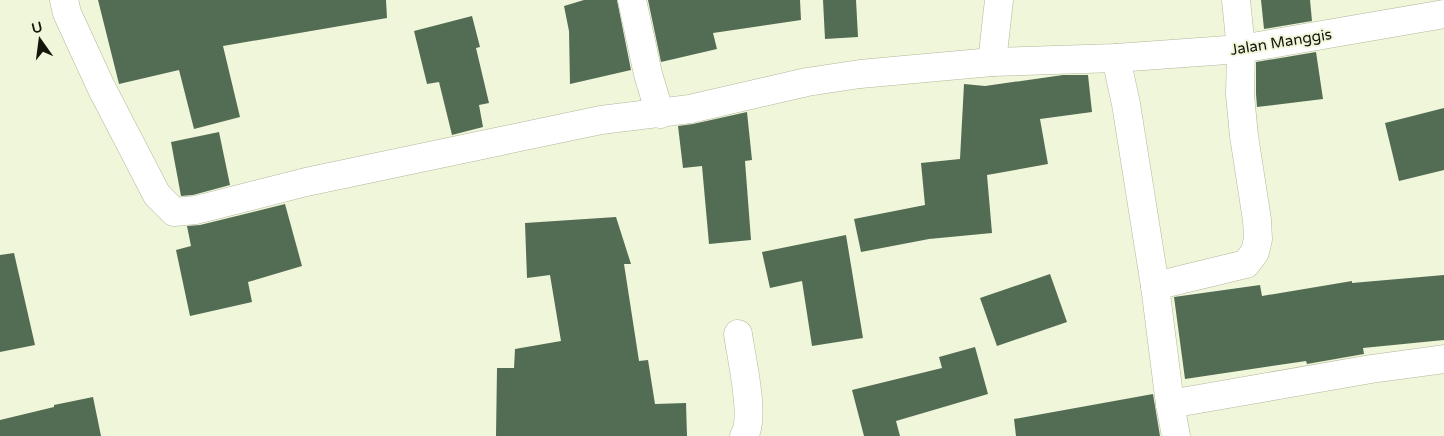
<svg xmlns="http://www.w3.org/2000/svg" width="1444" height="436" viewBox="0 0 1444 436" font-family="'Varela Round',sans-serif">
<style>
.building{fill:#536d54}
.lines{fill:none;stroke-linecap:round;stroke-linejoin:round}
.street-casing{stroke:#b2b79b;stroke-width:29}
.street{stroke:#fff;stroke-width:28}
.labels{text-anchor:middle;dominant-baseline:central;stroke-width:4;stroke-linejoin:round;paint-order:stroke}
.street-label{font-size:15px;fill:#14160c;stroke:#f0f6d9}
</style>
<rect width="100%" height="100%" fill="#f0f6d9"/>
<g class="building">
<path d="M 98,0 L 386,0 L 387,18 L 223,46 L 240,117 L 194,129 L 179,70 L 119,84 Z"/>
<path d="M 584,0 L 617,0 L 631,70 L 570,84 L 569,31 L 564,6 Z"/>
<path d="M 648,0 L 800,0 L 801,20 L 713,33 L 717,49 L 661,62 Z"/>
<path d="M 823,0 L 856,0 L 858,37 L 825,39 Z"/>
<path d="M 1261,0 L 1310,0 L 1312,21 L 1264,29 Z"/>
<path d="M 472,16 L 480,47 L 476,48 L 489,103 L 479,105 L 483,127 L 452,135 L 439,82 L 427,84 L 414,31 Z"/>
<path d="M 1316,52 L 1323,99 L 1257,107 L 1256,94 L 1256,62 Z"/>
<path d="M 1063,75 L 1088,75 L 1092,112 L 1040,119 L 1048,164 L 987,175 L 992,233 L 929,239 L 861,252 L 854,219 L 925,205 L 921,163 L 960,159 L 964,84 L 985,86 Z"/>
<path d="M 1444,108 L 1444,170 L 1399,181 L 1385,123 Z"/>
<path d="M 747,112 L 752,160 L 745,161 L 751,240 L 709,244 L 702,166 L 683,168 L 678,126 L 693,124 Z"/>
<path d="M 219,132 L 230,185 L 193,195 L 181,196 L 171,142 Z"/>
<path d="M 285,204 L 302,266 L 248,282 L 252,302 L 190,316 L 176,250 L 191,246 L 187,226 L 200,225 Z"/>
<path d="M 616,217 L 631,264 L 624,264 L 639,361 L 648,360 L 655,404 L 686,403 L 687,436 L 496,436 L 497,368 L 514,368 L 515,349 L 561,341 L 550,275 L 527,278 L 525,223 Z"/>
<path d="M 846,235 L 863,338 L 812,346 L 802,281 L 770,288 L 762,252 Z"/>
<path d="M 14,253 L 35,345 L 0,352 L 0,255 Z"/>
<path d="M 1050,274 L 1067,322 L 997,346 L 980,298 Z"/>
<path d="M 1444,275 L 1444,340 L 1363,348 L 1364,354 L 1307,364 L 1306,361 L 1185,379 L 1174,297 L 1260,285 L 1262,296 L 1352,281 L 1352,283 Z"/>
<path d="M 975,347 L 988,394 L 896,421 L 900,436 L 864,436 L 852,390 L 942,368 L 939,357 Z"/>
<path d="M 1153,394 L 1160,436 L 1016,436 L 1014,419 Z"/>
<path d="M 93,397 L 101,436 L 0,436 L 0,420 L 54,407 L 54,405 Z"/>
</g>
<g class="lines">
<defs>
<g id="street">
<path d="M 64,0 L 67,13 L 101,87 L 157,195 L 174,212 L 196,210 L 306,182 L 601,120 L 690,109 L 807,82 L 860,74 L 992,62 L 1116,58 L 1241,49 L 1444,14"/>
<path d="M 632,0 L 648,74 L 660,114"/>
<path d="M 1116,58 L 1126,104 L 1155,286"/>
<path d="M 992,62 L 999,0"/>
<path d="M 738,334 C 741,357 756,418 744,436"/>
<path d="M 1170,404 L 1371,369 L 1444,359"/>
<path d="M 1176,436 L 1170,404 L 1155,286 L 1246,264 L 1255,252 L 1258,239 L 1257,220 L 1244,136 L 1240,95 L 1241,49 L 1236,0"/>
</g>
</defs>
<use href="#street" class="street-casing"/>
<use href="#street" class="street"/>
</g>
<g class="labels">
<g class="street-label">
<text transform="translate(1281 42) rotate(-9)">Jalan Manggis</text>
</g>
</g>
<g transform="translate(40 40) rotate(346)" stroke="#f0f6d9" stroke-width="4" paint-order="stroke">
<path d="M0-4L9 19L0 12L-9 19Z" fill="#14160c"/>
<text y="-8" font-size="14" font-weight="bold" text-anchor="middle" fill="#14160c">U</text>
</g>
</svg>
